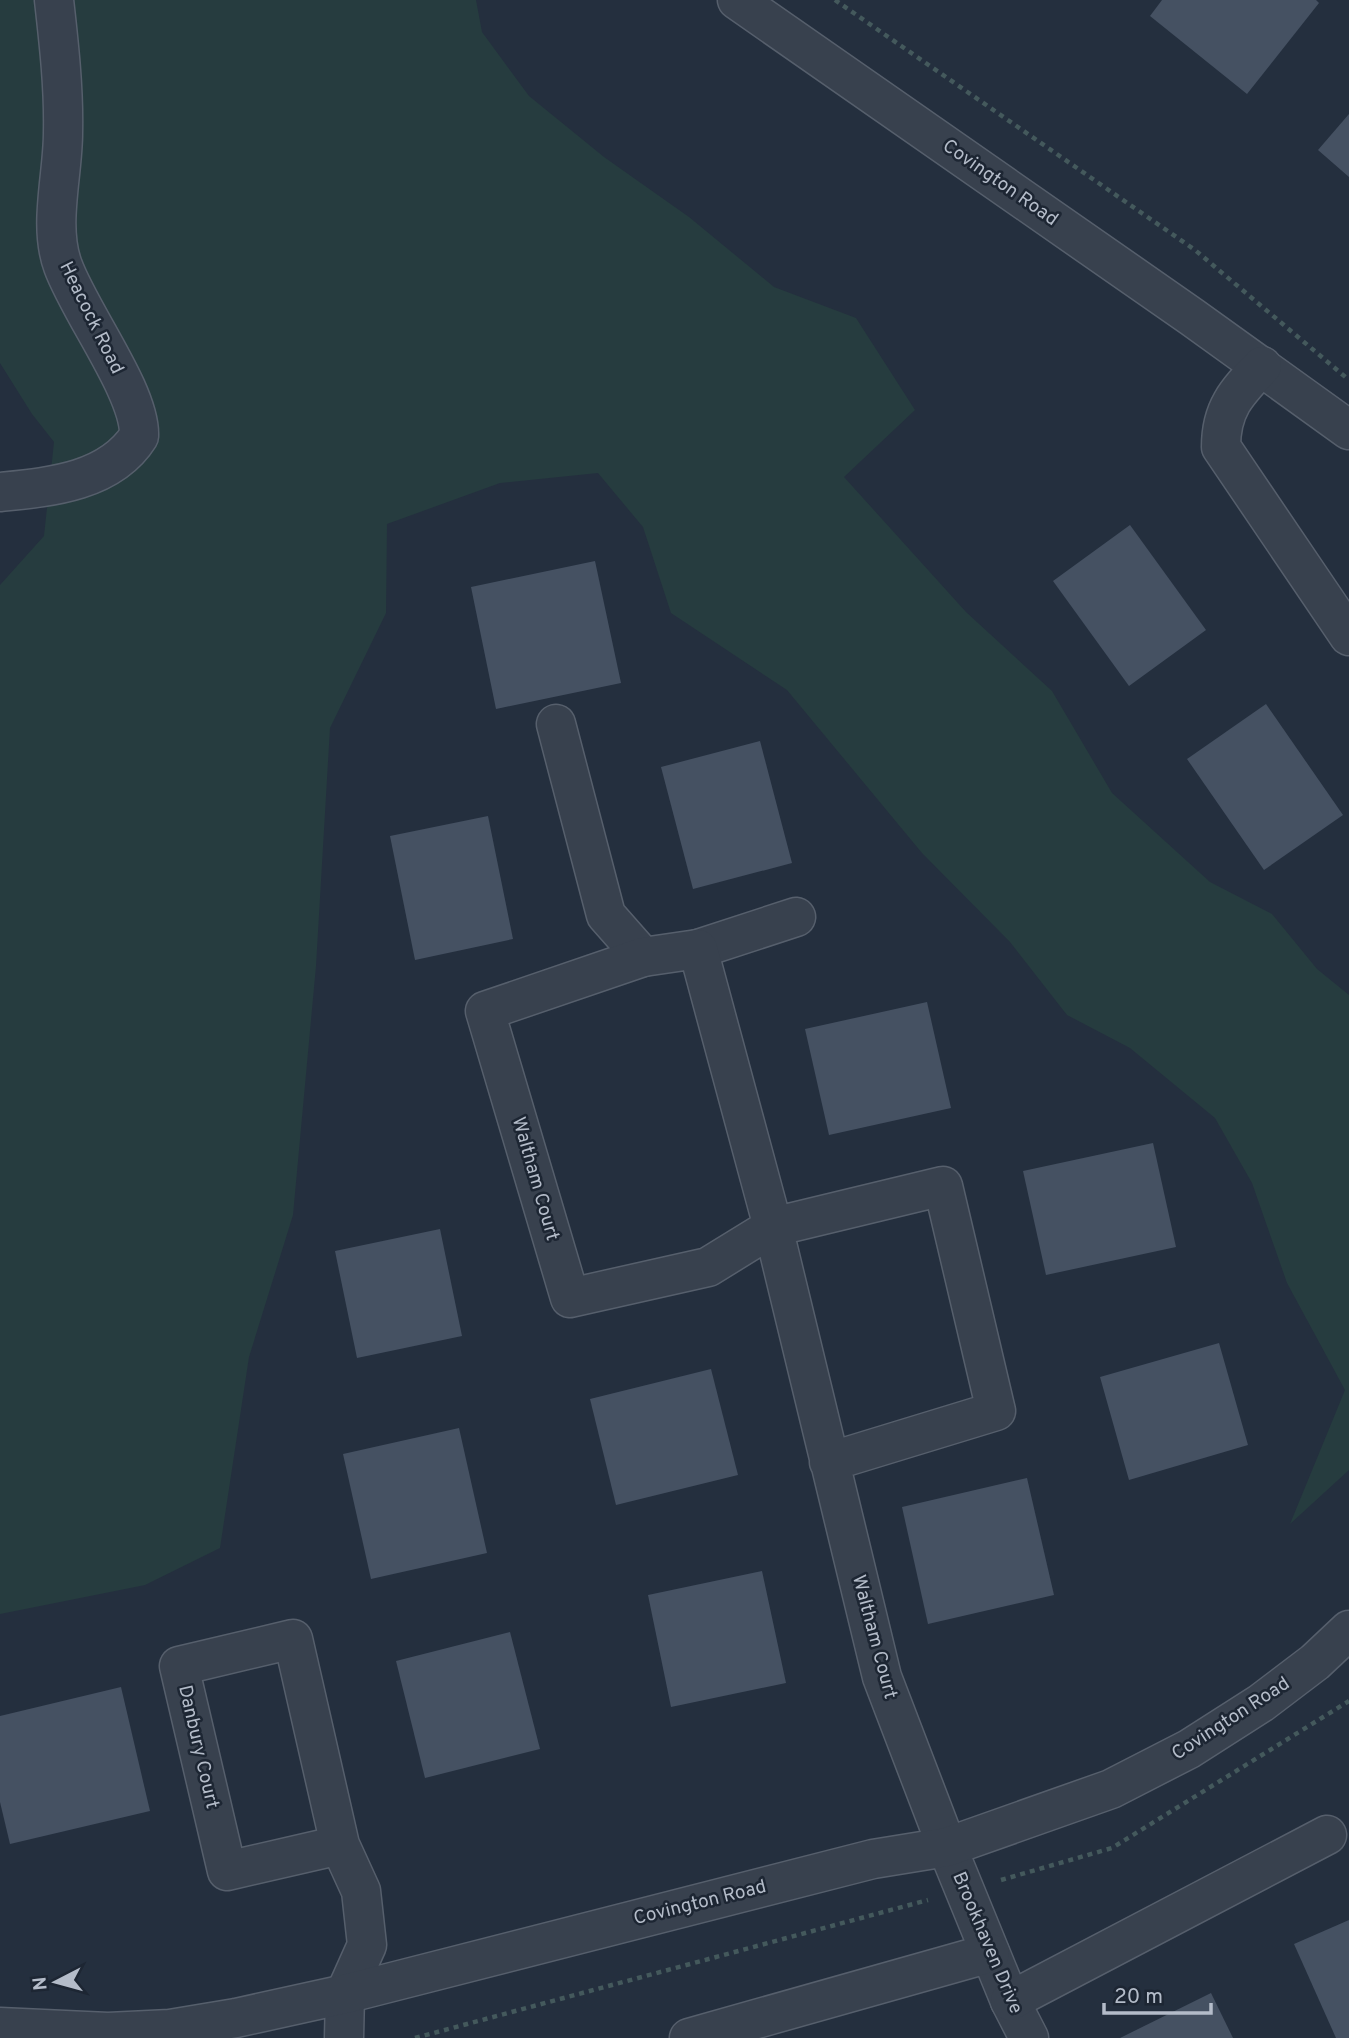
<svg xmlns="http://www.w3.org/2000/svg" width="1349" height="2038" viewBox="0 0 1349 2038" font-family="Overpass,sans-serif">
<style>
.green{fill:#263c3f}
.building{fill:#455162}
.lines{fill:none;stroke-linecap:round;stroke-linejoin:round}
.minor-casing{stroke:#565f6c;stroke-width:41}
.path{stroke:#44595c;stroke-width:4.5;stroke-dasharray:5 5;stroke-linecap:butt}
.minor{stroke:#38414e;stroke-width:38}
.labels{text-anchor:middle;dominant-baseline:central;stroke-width:5;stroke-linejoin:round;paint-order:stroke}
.street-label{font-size:19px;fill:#b4bcc9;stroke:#1d2633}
</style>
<rect width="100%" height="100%" fill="#242f3e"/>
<path class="green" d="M 0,0 L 476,0 L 482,32 L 529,96 L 604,157 L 689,217 L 774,287 L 856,318 L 915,410 L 844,477 L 966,612 L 1052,691 L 1112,793 L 1210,882 L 1272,914 L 1317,969 L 1349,995 L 1349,1470 L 1290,1524 L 1345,1390 L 1287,1283 L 1252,1183 L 1215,1118 L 1130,1048 L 1067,1015 L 1010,942 L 922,853 L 787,690 L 671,613 L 643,527 L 598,473 L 500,483 L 387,524 L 386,613 L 330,728 L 316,966 L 293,1215 L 249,1357 L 220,1548 L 145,1585 L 0,1614 L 0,585 L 44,536 L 54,442 L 32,414 L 0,363 Z"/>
<g class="building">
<path d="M 1162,0 L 1316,0 L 1319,3 L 1247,94 L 1150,16 Z"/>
<path d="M 1349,114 L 1349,177 L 1318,150 Z"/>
<path d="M 1130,525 L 1206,630 L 1129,686 L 1053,581 Z"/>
<path d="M 595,561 L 621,683 L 496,709 L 471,587 Z"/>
<path d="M 1266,704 L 1343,815 L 1264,870 L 1187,759 Z"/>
<path d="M 760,741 L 792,863 L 693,889 L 661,767 Z"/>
<path d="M 488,816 L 513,939 L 415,960 L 390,836 Z"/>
<path d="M 927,1002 L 951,1108 L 829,1135 L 805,1029 Z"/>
<path d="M 1153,1143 L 1176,1247 L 1046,1275 L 1023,1171 Z"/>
<path d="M 440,1229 L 462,1336 L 357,1358 L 335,1251 Z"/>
<path d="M 1219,1343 L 1248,1445 L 1129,1480 L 1100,1377 Z"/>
<path d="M 711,1369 L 738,1475 L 616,1505 L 590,1399 Z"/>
<path d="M 459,1428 L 487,1553 L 371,1579 L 343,1454 Z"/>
<path d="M 1027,1478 L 1054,1595 L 928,1624 L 902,1507 Z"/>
<path d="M 762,1571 L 786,1683 L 671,1707 L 648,1595 Z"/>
<path d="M 510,1632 L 540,1749 L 425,1778 L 396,1661 Z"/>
<path d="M 121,1687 L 150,1811 L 10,1844 L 0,1802 L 0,1716 Z"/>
<path d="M 1349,1920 L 1349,2038 L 1336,2038 L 1294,1944 Z"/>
<path d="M 1211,1993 L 1233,2038 L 1120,2038 Z"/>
</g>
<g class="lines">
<defs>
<g id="minor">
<path d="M 737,0 L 1192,317 L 1349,430"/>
<path d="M 1262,366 C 1236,393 1221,409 1221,447 L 1349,636"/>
<path d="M 0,492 C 50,487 110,482 139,436 C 141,393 80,313 63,266 C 48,226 63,175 63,133 C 64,89 59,44 54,0"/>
<path d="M 556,724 L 606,915 L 643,957"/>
<path d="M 698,949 L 796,917"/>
<path d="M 829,1462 L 996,1411 L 943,1186 L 773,1227 L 708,1267 L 570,1298 L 485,1011 L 643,957 L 698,949 L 773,1227 L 882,1677 L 947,1847 L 1010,2001 L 1029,2038"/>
<path d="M 340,1845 L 227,1871 L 179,1666 L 293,1639 L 340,1845 L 361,1891 L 367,1945 L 345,1994 L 344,2038"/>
<path d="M 1010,2001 L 1327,1835"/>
<path d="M 0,2027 L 108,2032 L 170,2029 L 236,2018 L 345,1994 L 873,1859 L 947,1847 L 1111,1789 L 1189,1749 L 1261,1703 L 1315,1662 L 1349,1630"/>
<path d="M 689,2038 L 990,1953"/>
</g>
</defs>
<use href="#minor" class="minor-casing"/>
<g class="path">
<path d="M 835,0 L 1195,250 L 1349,380"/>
<path d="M 1001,1880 L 1112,1848 L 1349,1701"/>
<path d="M 415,2038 L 928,1900"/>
</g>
<use href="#minor" class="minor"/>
</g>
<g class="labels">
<g class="street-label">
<text transform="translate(1000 183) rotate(35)">Covington Road</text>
<text transform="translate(91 318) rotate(64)">Heacock Road</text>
<text transform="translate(535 1179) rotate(74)">Waltham Court</text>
<text transform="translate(874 1637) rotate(75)">Waltham Court</text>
<text transform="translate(1231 1719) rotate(-33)">Covington Road</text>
<text transform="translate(198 1747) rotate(77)">Danbury Court</text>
<text transform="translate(700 1903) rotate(-14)">Covington Road</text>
<text transform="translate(987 1943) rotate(67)">Brookhaven Drive</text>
</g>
</g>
<g transform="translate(56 1982) rotate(264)" stroke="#1d2633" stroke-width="5" paint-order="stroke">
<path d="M0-5L12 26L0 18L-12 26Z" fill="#b4bcc9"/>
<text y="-10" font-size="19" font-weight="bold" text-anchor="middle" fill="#b4bcc9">N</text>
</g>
<path d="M1104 2003v10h107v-10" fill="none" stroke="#b4bcc9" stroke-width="3.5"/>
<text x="1114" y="2003" font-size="21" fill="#b4bcc9" stroke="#1d2633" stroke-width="5" paint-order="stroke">20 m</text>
</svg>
